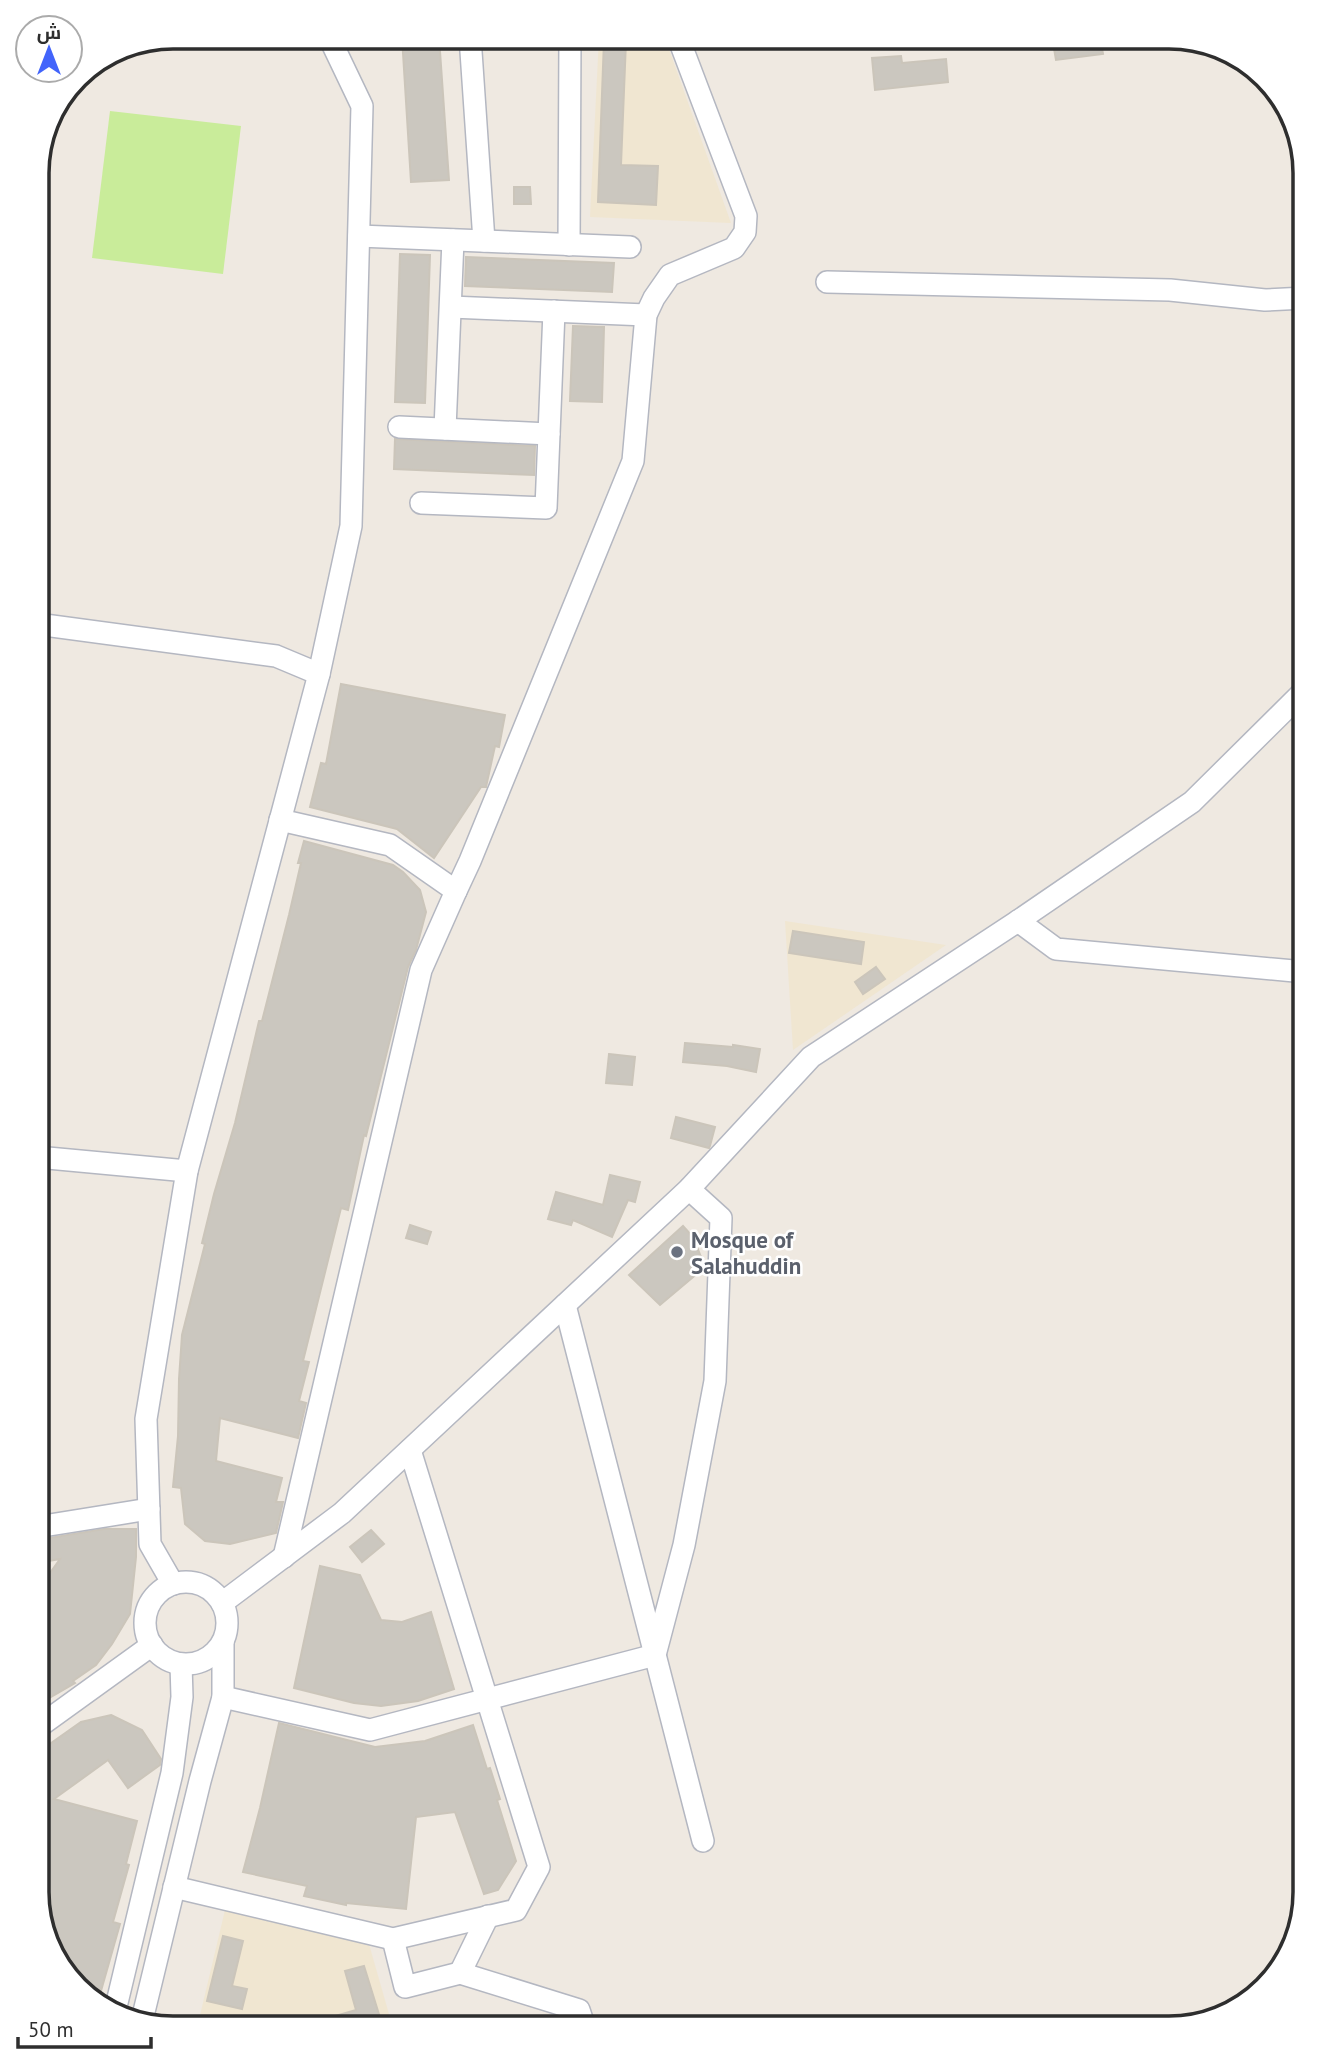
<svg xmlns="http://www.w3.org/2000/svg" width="1342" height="2065" viewBox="0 0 1342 2065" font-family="'PT Sans',Cairo,sans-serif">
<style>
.education{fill:#f0e6d1}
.pitch{fill:#c9ec9a}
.building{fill:#cbc7bf;stroke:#cbc5ba;stroke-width:2}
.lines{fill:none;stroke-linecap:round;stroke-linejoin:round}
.minor-casing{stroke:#b4b7c1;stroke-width:24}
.minor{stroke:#fff;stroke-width:21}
.worship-dot{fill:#6b7280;stroke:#fff;stroke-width:2.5}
.labels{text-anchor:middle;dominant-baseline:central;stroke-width:5;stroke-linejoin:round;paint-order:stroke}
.worship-label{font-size:23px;font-weight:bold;fill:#5b616d;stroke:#fff;text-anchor:start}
.rim{fill:none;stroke:#2e2e2e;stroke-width:3.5}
</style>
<rect width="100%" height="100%" fill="#efe9e1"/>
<g class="education">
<path d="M 599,37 L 666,41 L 731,223 L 590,217 Z"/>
<path d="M 785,921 L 946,945 L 793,1050 Z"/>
<path d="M 225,1910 L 369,1944 L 393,2028 L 197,2028 Z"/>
</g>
<path class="pitch" d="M 110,111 L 241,126 L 223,274 L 92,258 Z"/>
<g class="building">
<path d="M 402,37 L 439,37 L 449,180 L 411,182 Z"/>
<path d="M 1052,37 L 1100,37 L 1103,54 L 1056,60 Z"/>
<path d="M 604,40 L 626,41 L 621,165 L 658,166 L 656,205 L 598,202 Z"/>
<path d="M 901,56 L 902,63 L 946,59 L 948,82 L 875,90 L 872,58 Z"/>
<path d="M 514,187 L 530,187 L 531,204 L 514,204 Z"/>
<path d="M 400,254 L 430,255 L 425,403 L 395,402 Z"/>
<path d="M 466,257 L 614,263 L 612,292 L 465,286 Z"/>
<path d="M 573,326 L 604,327 L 602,402 L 570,401 Z"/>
<path d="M 395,439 L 535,446 L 534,475 L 394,469 Z"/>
<path d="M 341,684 L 505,715 L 499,747 L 495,746 L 486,787 L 481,787 L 434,858 L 397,829 L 310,807 L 321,763 L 326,764 Z"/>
<path d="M 304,841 L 393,865 L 403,872 L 420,890 L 426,912 L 416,950 L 408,967 L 366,1136 L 364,1135 L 348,1210 L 341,1208 L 303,1361 L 309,1362 L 299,1401 L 306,1403 L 298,1438 L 220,1418 L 216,1461 L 282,1478 L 276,1502 L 283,1502 L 276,1533 L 230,1544 L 205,1541 L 185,1524 L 181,1488 L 173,1487 L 178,1436 L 179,1379 L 182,1335 L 205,1244 L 202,1243 L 214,1194 L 235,1123 L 259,1021 L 262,1021 L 289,915 L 301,863 L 298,863 Z"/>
<path d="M 793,931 L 864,942 L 861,964 L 789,953 Z"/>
<path d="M 876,967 L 885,979 L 863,994 L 855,982 Z"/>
<path d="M 685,1043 L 733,1047 L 733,1045 L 760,1049 L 756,1072 L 727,1066 L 683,1062 Z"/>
<path d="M 609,1054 L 635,1057 L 632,1085 L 606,1083 Z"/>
<path d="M 676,1117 L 715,1127 L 710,1146 L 709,1148 L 671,1138 Z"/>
<path d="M 610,1175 L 640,1182 L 635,1202 L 628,1200 L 612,1237 L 573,1220 L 571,1225 L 548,1219 L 556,1192 L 603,1205 Z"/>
<path d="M 410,1225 L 431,1232 L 427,1244 L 406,1238 Z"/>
<path d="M 683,1226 L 693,1237 L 705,1267 L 660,1305 L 629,1275 Z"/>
<path d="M 104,1529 L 136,1529 L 136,1557 L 130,1614 L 112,1644 L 96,1665 L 73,1681 L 75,1683 L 37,1705 L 37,1591 L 60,1559 L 37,1563 L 37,1540 Z"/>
<path d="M 371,1530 L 384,1544 L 362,1562 L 350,1547 Z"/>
<path d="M 320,1566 L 360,1575 L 381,1620 L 402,1622 L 431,1612 L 454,1689 L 418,1701 L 381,1706 L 354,1703 L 294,1688 Z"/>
<path d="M 111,1715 L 142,1730 L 161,1759 L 160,1765 L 128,1788 L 108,1760 L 54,1799 L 137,1821 L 126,1864 L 129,1865 L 113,1922 L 120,1924 L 97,2005 L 55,1960 L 37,1892 L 37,1826 L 46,1792 L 37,1798 L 37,1753 L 81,1722 Z"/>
<path d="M 279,1723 L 375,1747 L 425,1741 L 473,1725 L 487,1769 L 490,1768 L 500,1799 L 497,1800 L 516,1861 L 498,1890 L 484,1894 L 455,1812 L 416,1817 L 406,1909 L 346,1903 L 346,1905 L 304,1896 L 307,1886 L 243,1872 L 260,1808 Z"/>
<path d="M 223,1936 L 243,1941 L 232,1986 L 247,1989 L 242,2009 L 207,2001 Z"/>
<path d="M 364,1966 L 382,2024 L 367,2028 L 308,2028 L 308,2024 L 356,2010 L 345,1971 Z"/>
</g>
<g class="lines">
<defs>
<g id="minor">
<path d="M 470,37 L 484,241"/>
<path d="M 359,236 L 630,247"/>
<path d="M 569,245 L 570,37"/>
<path d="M 827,282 L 1170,290 L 1265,300 L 1305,298"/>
<path d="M 451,307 L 646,315"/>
<path d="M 399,427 L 549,434"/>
<path d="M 445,429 L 453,240"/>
<path d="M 421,503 L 546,508 L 554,311"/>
<path d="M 37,624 L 276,656 L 319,674"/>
<path d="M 280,820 L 390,845 L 456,891 L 421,970 L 284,1557"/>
<path d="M 456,891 L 470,861 L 633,461 L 646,315 L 654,298 L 670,275 L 734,248 L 745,232 L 746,216 L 678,37"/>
<path d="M 1018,921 L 1056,949 L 1305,972"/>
<path d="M 37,1157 L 187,1171"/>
<path d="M 565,1305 L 703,1841"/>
<path d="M 37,1527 L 149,1509"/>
<circle cx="186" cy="1623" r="41"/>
<path d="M 173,1584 L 150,1544 L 146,1419 L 187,1171 L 319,674 L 351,526 L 362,106 L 329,37"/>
<path d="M 222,1603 L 342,1513 L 689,1189 L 811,1057 L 1018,921 L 1192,802 L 1305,690"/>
<path d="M 223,1697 L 370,1730 L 655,1655 L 684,1545 L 715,1381 L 721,1218 L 689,1189"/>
<path d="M 37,1728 L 152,1645"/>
<path d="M 174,1887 L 393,1939 L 516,1910 L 539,1867 L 410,1450"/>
<path d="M 488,1916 L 460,1973 L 579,2010 L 585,2028"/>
<path d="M 393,1939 L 405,1987 L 460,1973"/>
<path d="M 115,2011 L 172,1773 L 182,1697 L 181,1664"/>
<path d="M 142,2020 L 200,1781 L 223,1697 L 223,1643"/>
</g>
</defs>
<use href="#minor" class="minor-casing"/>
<use href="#minor" class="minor"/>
</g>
<circle class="worship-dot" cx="677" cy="1252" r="7"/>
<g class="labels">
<g class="worship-label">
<text x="691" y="1239">Mosque of<tspan x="691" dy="26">Salahuddin</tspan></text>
</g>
</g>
<path d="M0 0H1342V2065H0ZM173 49H1169A124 124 0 0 1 1293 173V1892A124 124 0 0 1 1169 2016H173A124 124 0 0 1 49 1892V173A124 124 0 0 1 173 49Z" fill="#fff" fill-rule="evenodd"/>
<path class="rim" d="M173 49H1169A124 124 0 0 1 1293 173V1892A124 124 0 0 1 1169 2016H173A124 124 0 0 1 49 1892V173A124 124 0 0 1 173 49Z"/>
<g transform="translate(49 49)"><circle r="33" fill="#ffffff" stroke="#ababab" stroke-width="2"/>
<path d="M0-5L12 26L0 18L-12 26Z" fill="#4264fb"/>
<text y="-10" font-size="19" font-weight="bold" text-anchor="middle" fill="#2e2e2e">ش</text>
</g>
<path d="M18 2037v10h133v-10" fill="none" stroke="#2e2e2e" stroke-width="3.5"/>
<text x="28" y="2037" font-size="21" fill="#2e2e2e" stroke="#ffffff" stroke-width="5" paint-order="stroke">50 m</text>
</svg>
